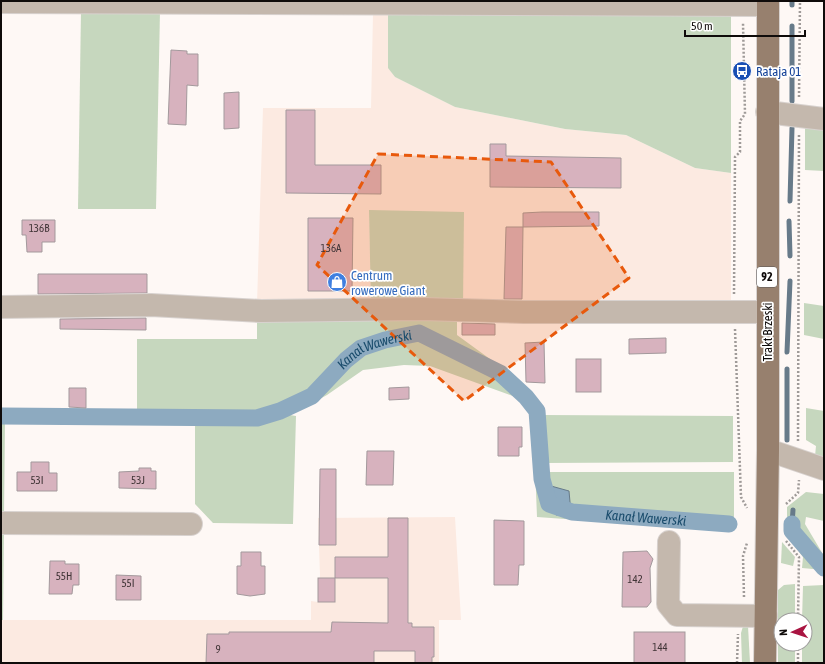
<svg xmlns="http://www.w3.org/2000/svg" width="825" height="664" viewBox="0 0 825 664" font-family="'Asap Condensed',sans-serif">
<style>
.built{fill:#fceae1}
.green{fill:#c6d7be}
.water{fill:#8daac0;stroke:#677a89}
.lines{fill:none;stroke-linecap:round;stroke-linejoin:round}
.stream{stroke:#677a89;stroke-width:5}
.canal{stroke:#8daac0;stroke-width:17}
.building{fill:#d7b2be;stroke:#a3999c}
.minor-casing{stroke:#d8d2cf;stroke-width:24}
.major-casing{stroke:#d8d2cf;stroke-width:24}
.path{stroke:#9f9a98;stroke-width:2.5;stroke-dasharray:2 2;stroke-linecap:butt}
.minor{stroke:#c4b8ad;stroke-width:22}
.major{stroke:#97806e;stroke-width:22}
.marked{fill:#e8590c;fill-opacity:0.2;stroke:#e8590c;stroke-width:3;stroke-dasharray:8 5;stroke-linejoin:round}
.labels{text-anchor:middle;dominant-baseline:central;stroke-width:3.5;stroke-linejoin:round;paint-order:stroke}
.number-label{font-size:11px;fill:#413537}
.shield{fill:#fff;stroke:#575454;stroke-width:1}
.shield-label{font-size:12px;font-weight:bold;fill:#0f0b0a}
.transit-label{font-size:13px;fill:#164399;stroke:#fff;text-anchor:start}
.shop-label{font-size:13px;fill:#366cbe;stroke:#fff;text-anchor:start}
.street-label{font-size:13px;fill:#0f0b0a;stroke:#fff}
.water-label{font-size:14px;font-style:italic;fill:#1a4c6c;stroke:#fff}
</style>
<rect width="100%" height="100%" fill="#fef8f5"/>
<g class="built">
<path d="M 373,14 L 388,14 L 388,67 L 395,77 L 455,107 L 565,129 L 626,135 L 695,168 L 731,173 L 731,305 L 463,305 L 369,210 L 371,306 L 257,304 L 263,108 L 371,108 Z"/>
<path d="M 455,517 L 461,620 L 439,620 L 439,663 L 2,663 L 1,620 L 311,620 L 311,601 L 318,602 L 320,575 L 318,518 Z"/>
</g>
<g class="green">
<path d="M 81,10 L 160,11 L 156,209 L 78,209 Z"/>
<path d="M 388,14 L 731,16 L 731,173 L 695,168 L 626,135 L 565,129 L 455,107 L 395,77 L 388,68 Z"/>
<path d="M 805,122 L 824,123 L 824,171 L 805,170 Z"/>
<path d="M 369,210 L 464,212 L 463,305 L 371,306 Z"/>
<path d="M 804,303 L 824,306 L 824,339 L 804,335 Z"/>
<path d="M 457,316 L 457,335 L 501,367 L 542,408 L 542,415 L 733,416 L 733,462 L 544,463 L 545,472 L 734,472 L 734,531 L 537,517 L 533,415 L 524,400 L 430,366 L 404,365 L 363,370 L 327,395 L 290,415 L 296,416 L 293,524 L 213,523 L 195,504 L 195,425 L 5,423 L 4,515 L 1,515 L 1,410 L 137,411 L 137,339 L 257,339 L 257,317 Z"/>
<path d="M 806,408 L 824,411 L 824,461 L 815,456 L 816,446 L 806,440 Z"/>
<path d="M 806,492 L 824,494 L 824,521 L 806,517 L 805,524 L 824,556 L 824,570 L 802,568 L 803,557 L 787,536 L 787,507 Z"/>
<path d="M 1,530 L 4,530 L 3,620 L 1,620 Z"/>
<path d="M 782,542 L 795,557 L 793,566 L 781,563 Z"/>
<path d="M 795,584 L 795,620 L 781,620 L 781,644 L 795,644 L 795,663 L 778,663 L 778,590 L 784,585 Z"/>
<path d="M 824,585 L 824,663 L 802,663 L 802,644 L 805,644 L 805,620 L 802,620 L 803,586 Z"/>
<path d="M 744,623 L 748,626 L 750,663 L 742,663 L 741,633 Z"/>
</g>
<path class="water" d="M 551,486 L 569,491 L 571,513 L 556,515 L 546,497 Z"/>
<g class="lines">
<g class="stream">
<path d="M 792,1 L 792,5"/>
<path d="M 792,26 L 792,101"/>
<path d="M 790,201 L 792,128"/>
<path d="M 789,221 L 790,256"/>
<path d="M 787,352 L 790,281"/>
<path d="M 787,440 L 787,369"/>
<path d="M 792,524 L 793,510"/>
</g>
<g class="canal">
<path id="s1" d="M 1,416 L 257,418 L 280,411 L 312,396 L 346,360 L 361,348 L 385,340 L 419,333 L 500,373 L 526,397 L 537,411 L 542,479 L 549,504 L 572,512 L 729,524"/>
<path d="M 792,524 L 792,531 L 824,568"/>
</g>
</g>
<g class="building">
<path d="M 171,50 L 187,51 L 187,54 L 198,54 L 198,86 L 187,85 L 186,125 L 168,124 Z"/>
<path d="M 239,92 L 239,128 L 224,129 L 224,93 Z"/>
<path d="M 286,110 L 315,110 L 315,165 L 381,165 L 381,194 L 286,193 Z"/>
<path d="M 490,144 L 506,144 L 506,156 L 621,158 L 621,188 L 490,187 Z"/>
<path d="M 542,212 L 599,212 L 599,226 L 523,227 L 523,213 Z"/>
<path d="M 308,218 L 353,218 L 352,291 L 308,291 Z"/>
<path d="M 22,220 L 55,220 L 55,242 L 42,242 L 42,252 L 27,252 L 26,235 L 22,235 Z"/>
<path d="M 506,227 L 523,227 L 522,299 L 504,299 Z"/>
<path d="M 38,274 L 147,274 L 147,293 L 38,294 Z"/>
<path d="M 146,318 L 146,330 L 60,329 L 60,319 Z"/>
<path d="M 462,323 L 495,324 L 495,335 L 462,335 Z"/>
<path d="M 666,338 L 666,353 L 629,354 L 629,339 Z"/>
<path d="M 544,342 L 545,383 L 526,382 L 525,343 Z"/>
<rect x="576" y="359" width="25" height="33"/>
<path d="M 409,387 L 409,399 L 389,400 L 389,388 Z"/>
<path d="M 69,388 L 86,388 L 86,408 L 69,407 Z"/>
<path d="M 498,427 L 522,427 L 522,447 L 519,447 L 519,456 L 498,456 Z"/>
<path d="M 367,451 L 394,451 L 393,485 L 366,485 Z"/>
<path d="M 31,462 L 49,462 L 49,473 L 57,473 L 57,491 L 17,491 L 17,472 L 31,472 Z"/>
<path d="M 139,468 L 151,468 L 151,471 L 156,471 L 156,489 L 119,488 L 119,472 L 139,471 Z"/>
<path d="M 320,469 L 336,469 L 336,545 L 319,545 Z"/>
<path d="M 388,518 L 408,518 L 408,623 L 412,623 L 412,627 L 434,627 L 434,657 L 432,657 L 432,663 L 415,663 L 415,651 L 374,651 L 374,663 L 206,663 L 207,634 L 229,634 L 229,632 L 331,632 L 332,622 L 388,623 L 388,578 L 335,578 L 335,557 L 388,557 Z"/>
<path d="M 494,520 L 524,521 L 524,565 L 519,565 L 518,585 L 494,585 Z"/>
<path d="M 647,551 L 653,559 L 650,568 L 651,602 L 647,607 L 622,607 L 623,552 Z"/>
<path d="M 241,552 L 261,552 L 261,566 L 265,566 L 265,594 L 250,596 L 237,594 L 237,566 L 241,566 Z"/>
<path d="M 50,561 L 65,561 L 65,564 L 79,564 L 79,585 L 73,585 L 72,594 L 49,594 Z"/>
<path d="M 116,575 L 141,576 L 141,600 L 116,600 Z"/>
<rect x="318" y="578" width="17" height="24"/>
<rect x="634" y="632" width="51" height="31"/>
</g>
<g class="lines">
<defs>
<g id="minor">
<path d="M 1,2 L 768,5"/>
<path d="M 767,112 L 824,119"/>
<path d="M 1,307 L 151,305 L 261,311 L 422,309 L 524,312 L 767,312"/>
<path d="M 768,450 L 824,469"/>
<path d="M 1,523 L 191,524"/>
<path d="M 669,542 L 668,604 L 677,615 L 766,616"/>
</g>
<path id="major" d="M 765,663 L 768,450 L 768,1"/>
</defs>
<use href="#minor" class="minor-casing"/>
<use href="#major" class="major-casing"/>
<g class="path">
<path d="M 799,97 L 800,1"/>
<path d="M 734,294 L 735,157 L 740,152 L 740,121 L 745,114 L 743,23"/>
<path d="M 735,329 L 741,497 L 747,508"/>
<path d="M 798,441 L 799,134"/>
<path d="M 786,504 L 798,493 L 799,480"/>
<path d="M 786,541 L 799,557 L 798,620"/>
<path d="M 744,597 L 743,556 L 747,543"/>
<path d="M 737,663 L 738,634"/>
<path d="M 798,663 L 798,644"/>
</g>
<use href="#minor" class="minor"/>
<use href="#major" class="major"/>
</g>
<path class="marked" d="M 378,154 L 551,162 L 629,278 L 464,401 L 317,265 Z"/>
<defs>
<symbol id="bus-disc" viewBox="-11 -11 22 22"><circle r="9.5" fill="#1a4fb4" stroke="#fff"/><path d="M-5-6H5V4H4V6H2V4H-2V6H-4V4H-5ZM-3.5-4V0h7V-4ZM-3.5 1.2v1.5H-2V1.2ZM2 1.2v1.5H3.5V1.2Z" fill="#fff"/></symbol>
<symbol id="shop-disc" viewBox="-11 -11 22 22"><circle r="9.5" fill="#3f7fe0" stroke="#fff"/><path d="M-5-2.5h2.3a2.7 3.5 0 0 1 5.4 0H5L5.5 6h-11ZM-1.5-2.5h3a1.5 2.3 0 0 0-3 0Z" fill="#fff"/></symbol>
</defs>
<g fill-rule="evenodd">
<use href="#bus-disc" x="731" y="60" width="22" height="22"/>
<use href="#shop-disc" x="326" y="271" width="22" height="22"/>
</g>
<g class="labels">
<g class="number-label">
<text x="39" y="228">136B</text>
<text x="331" y="248">136A</text>
<text x="37" y="480">53I</text>
<text x="138" y="480">53J</text>
<text x="64" y="576">55H</text>
<text x="635" y="579">142</text>
<text x="128" y="583">55I</text>
<text x="660" y="647">144</text>
<text x="218" y="649">9</text>
</g>
<rect class="shield" x="757" y="267" width="20" height="20" rx="3"/>
<g class="shield-label">
<text x="767" y="277">92</text>
</g>
<g class="transit-label">
<text x="756" y="71">Rataja 01</text>
</g>
<g class="shop-label">
<text x="351" y="275">Centrum<tspan x="351" dy="15">rowerowe Giant</tspan></text>
</g>
<g class="street-label">
<text transform="translate(767 332) rotate(-90)">Trakt Brzeski</text>
</g>
<g class="water-label">
<text stroke="none"><textPath href="#s1" startOffset="396">Kanał Wawerski</textPath></text>
<text stroke="none"><textPath href="#s1" startOffset="780">Kanał Wawerski</textPath></text>
</g>
</g>
<rect width="825" height="664" fill="none" stroke="#0f0b0a" stroke-width="4"/>
<g transform="translate(793 632) rotate(267)"><circle r="19" fill="#ffffff" stroke="#9f9d9d"/>
<path d="M0-3L7 15L0 10L-7 15Z" fill="#a91441"/>
<text y="-6" font-size="11" font-weight="bold" text-anchor="middle" fill="#0f0b0a">N</text>
</g>
<path d="M685 30v6h120v-6" fill="none" stroke="#0f0b0a" stroke-width="2"/>
<text x="691" y="30" font-size="12" fill="#0f0b0a" stroke="#ffffff" stroke-width="3" paint-order="stroke">50 m</text>
</svg>
